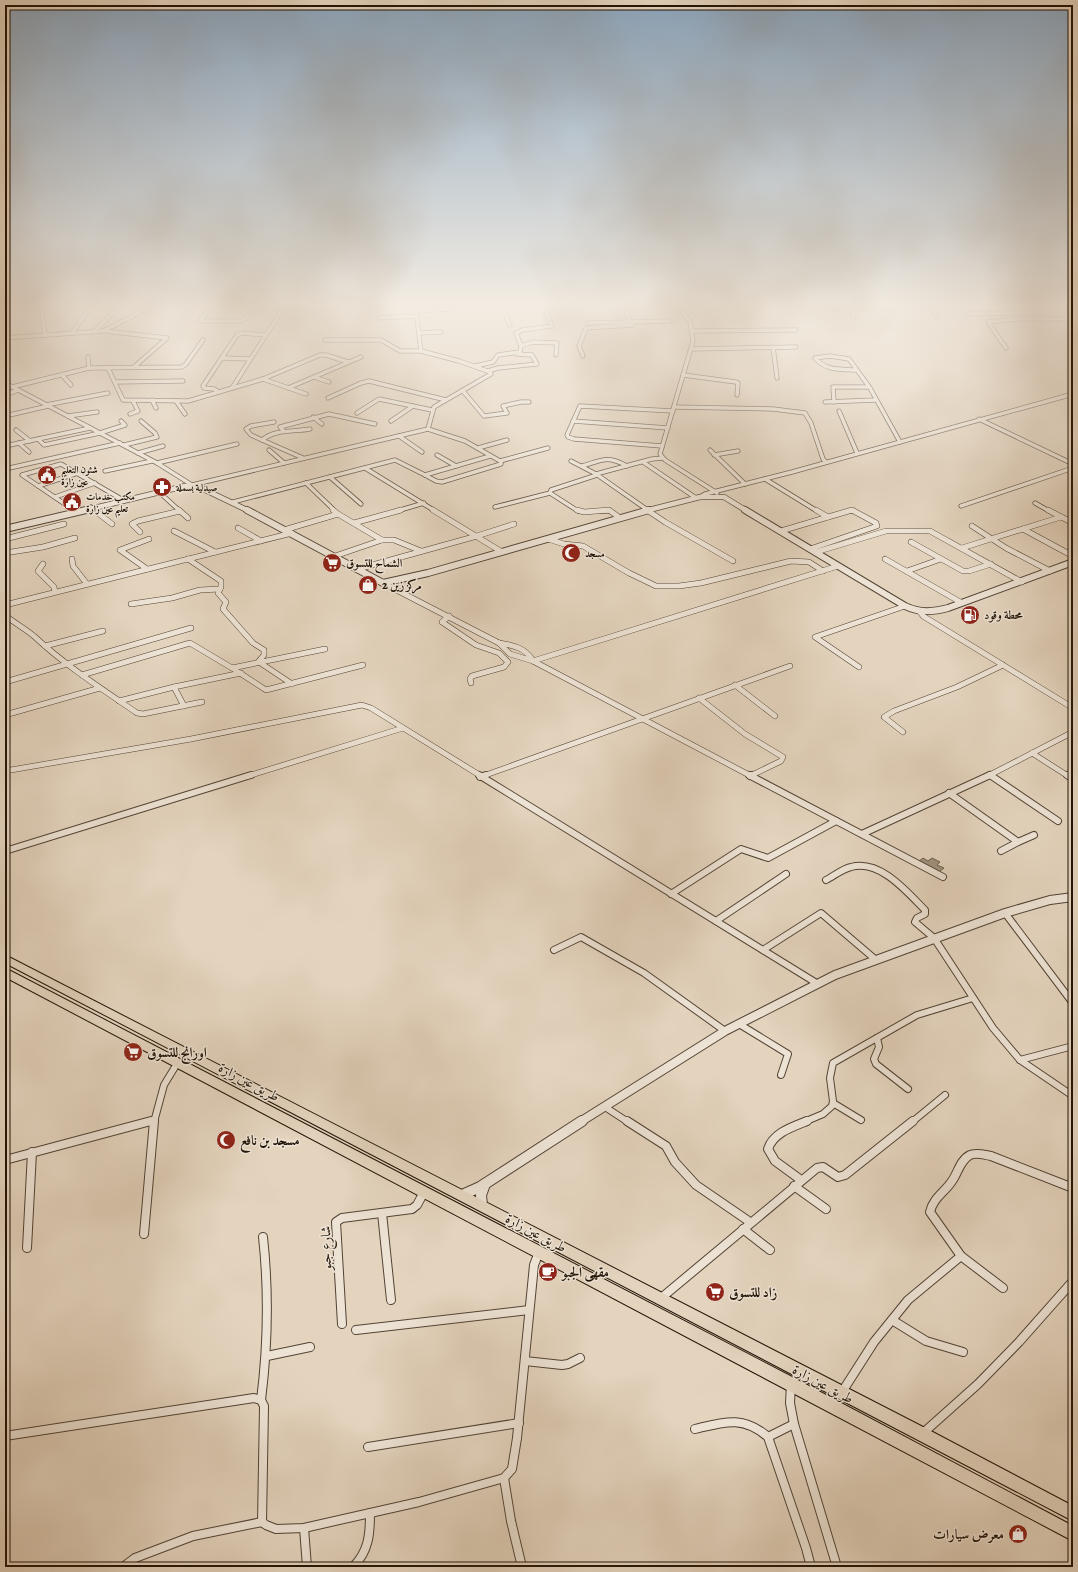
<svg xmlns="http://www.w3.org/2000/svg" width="1078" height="1572" viewBox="0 0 1078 1572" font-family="Alegreya,Amiri,serif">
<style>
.water{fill:#a2927f;stroke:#6e5f4f}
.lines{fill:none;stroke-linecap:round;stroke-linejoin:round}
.minor-far3-casing{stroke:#524334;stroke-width:5}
.minor-far2-casing{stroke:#524334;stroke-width:6}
.minor-far1-casing{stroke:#524334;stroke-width:8}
.minor-casing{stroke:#524334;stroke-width:10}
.tertiary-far3-casing{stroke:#524334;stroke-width:6}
.tertiary-far2-casing{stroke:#524334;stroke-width:8}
.tertiary-far1-casing{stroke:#524334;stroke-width:10}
.tertiary-casing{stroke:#524334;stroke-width:12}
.primary-casing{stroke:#211306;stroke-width:2}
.minor-far3{stroke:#ede3d5;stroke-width:3.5}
.minor-far2{stroke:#ede3d5;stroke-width:5}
.minor-far1{stroke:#ede3d5;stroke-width:6}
.minor{stroke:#ede3d5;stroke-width:8}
.tertiary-far3{stroke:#ede3d5;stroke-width:4.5}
.tertiary-far2{stroke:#ede3d5;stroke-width:6}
.tertiary-far1{stroke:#ede3d5;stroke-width:8}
.tertiary{stroke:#ede3d5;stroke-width:10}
.primary{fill:#e4d4be;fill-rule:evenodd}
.labels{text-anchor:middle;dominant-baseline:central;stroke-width:3;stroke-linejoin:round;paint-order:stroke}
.far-poi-label{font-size:10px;font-weight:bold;fill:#211306;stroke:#ede3d5;text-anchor:start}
.poi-label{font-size:12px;font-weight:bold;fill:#211306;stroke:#ede3d5;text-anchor:start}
.near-poi-label{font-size:14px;font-weight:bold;fill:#211306;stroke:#ede3d5;text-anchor:start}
.near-street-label{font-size:14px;fill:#211306;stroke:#ede3d5}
</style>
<rect width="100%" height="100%" fill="#e4d4be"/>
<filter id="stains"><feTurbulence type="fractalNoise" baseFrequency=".005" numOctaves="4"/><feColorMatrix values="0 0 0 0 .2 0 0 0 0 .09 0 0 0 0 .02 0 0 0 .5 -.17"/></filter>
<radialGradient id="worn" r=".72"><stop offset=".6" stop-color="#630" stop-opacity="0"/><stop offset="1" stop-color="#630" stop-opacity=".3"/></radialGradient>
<path class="water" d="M 923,858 L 928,861 L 932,858 L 940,862 L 937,865 L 944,868 L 939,872 L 919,861 Z"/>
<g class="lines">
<defs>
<g id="minor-far3">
<path d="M 41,307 L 45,335"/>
<path d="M 210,307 L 200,321 L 240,321 L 245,319 L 255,307"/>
<path d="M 503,307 L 510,326"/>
<path d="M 678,307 L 690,321 L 693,341 L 660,454 L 665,460 L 717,493"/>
<path d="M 825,307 L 827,309 L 893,307"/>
<path d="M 893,307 L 931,307"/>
<path d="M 931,307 L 937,316"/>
<path d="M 451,309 L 416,311 L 421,351 L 459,361 L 490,372 L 491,374 L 434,407 L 428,429 L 465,441 L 500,461 L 548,448"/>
<path d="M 850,309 L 854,317"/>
<path d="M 967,314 L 1046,312 L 1042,307"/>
<path d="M 379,318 L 417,316"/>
<path d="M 588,323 L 670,321"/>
<path d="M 105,331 L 167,338 L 134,367"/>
<path d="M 693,331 L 796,330"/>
<path d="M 94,332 L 119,307"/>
<path d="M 72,333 L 91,307"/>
<path d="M 419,333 L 441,332"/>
<path d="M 5,338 L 103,331 L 151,307"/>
<path d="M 325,340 L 381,340 L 400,351 L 422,351"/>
<path d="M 521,346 L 533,342 L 557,343 L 556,355"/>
<path d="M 773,347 L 777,378"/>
<path d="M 1006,348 L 988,322 L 1017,319 L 1073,319"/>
<path d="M 692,349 L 796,347"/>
<path d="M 583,356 L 579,346 L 586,328 L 632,325 L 624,307"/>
<path d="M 88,357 L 89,368"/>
<path d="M 223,358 L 250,359"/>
<path d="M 475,366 L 493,362 L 498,355 L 520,352 L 521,346 L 516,333 L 522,330 L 552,326 L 546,313"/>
<path d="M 108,368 L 123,400 L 188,401 L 263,379 L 320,355 L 326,355 L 348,362"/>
<path d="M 856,370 C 840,369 826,371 815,358 L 830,356 L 849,359 L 870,388 L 900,442"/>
<path d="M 488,371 L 498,368 L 537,364 L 532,355 L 517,354"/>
<path d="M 62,375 L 71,385"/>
<path d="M 683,375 L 736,382 L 738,383 L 737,395"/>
<path d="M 314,377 L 329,382"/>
<path d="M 263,379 L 306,394"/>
<path d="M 115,382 L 183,381"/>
<path d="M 5,383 L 157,463 L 192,485 L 428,429"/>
<path d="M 12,387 L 89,368 L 182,367 L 186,364 L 203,340"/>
<path d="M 232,388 L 284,307"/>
<path d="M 288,388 L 361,357"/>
<path d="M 463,391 L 484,416 L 507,413 L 503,406 L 521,402 L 529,402"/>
<path d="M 219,392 L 214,389 L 204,388 L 203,386 L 237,335 L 243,333 L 266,335"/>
<path d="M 5,395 L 18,390"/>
<path d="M 328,398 L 361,383 L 369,381 L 446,400"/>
<path d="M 152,400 L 156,408"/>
<path d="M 176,401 L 185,414"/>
<path d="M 825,402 L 876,400"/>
<path d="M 834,402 L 833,387 L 868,387"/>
<path d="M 46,405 L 108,393"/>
<path d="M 674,407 L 773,409 L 805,413 L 811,423 L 823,459 L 826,462"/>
<path d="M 839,411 L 857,453"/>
<path d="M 357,413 L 379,399 L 432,410"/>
<path d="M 130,414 L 138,411 L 133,401"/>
<path d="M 5,416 L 48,406"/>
<path d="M 68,416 L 97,412"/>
<path d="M 313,417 L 322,424"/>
<path d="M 979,419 L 1073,464"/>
<path d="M 391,421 L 413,406"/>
<path d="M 573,421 L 668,428"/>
<path d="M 16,430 L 30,441"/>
<path d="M 283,430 L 280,427 L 329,414 L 375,424"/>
<path d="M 399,436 L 422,452"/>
<path d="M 38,439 L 44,445 L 100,433 L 125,425 L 121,421"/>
<path d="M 262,440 L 251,435 L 246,429 L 251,426 L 274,422"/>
<path d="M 19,443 L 29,452"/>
<path d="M 124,445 L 157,437 L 155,433 L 141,421"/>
<path d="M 5,446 L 90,428"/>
<path d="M 662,446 L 574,439 L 568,437 L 567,435 L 580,406 L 673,411"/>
<path d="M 478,448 L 507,440"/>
<path d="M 269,450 L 284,463"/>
<path d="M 710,450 L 745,484"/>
<path d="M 138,453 L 163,446"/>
<path d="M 437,455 L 456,466"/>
<path d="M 714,455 L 738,451"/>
<path d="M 303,458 L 262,440 C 275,429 294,432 310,429"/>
<path d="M 571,461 L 596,474 L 649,511"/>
<path d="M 643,462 L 696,498"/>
<path d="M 157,463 L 237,444"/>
<path d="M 582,466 C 603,460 607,455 627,466"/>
<path d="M 365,468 L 435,511"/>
<path d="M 5,469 L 120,443"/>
<path d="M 105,471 L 152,461"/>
<path d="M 596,474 L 652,459 L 663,458"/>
<path d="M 425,475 L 436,481 L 442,482 L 501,464 L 501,461"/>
<path d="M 330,477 L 361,504"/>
<path d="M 765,479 L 817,511"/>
<path d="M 306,483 L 335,511"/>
<path d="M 38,486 L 78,473"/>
<path d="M 159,492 L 180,511"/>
<path d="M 55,497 L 95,483"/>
<path d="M 700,497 L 705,494 L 792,472 L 1073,394"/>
<path d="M 233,502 L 395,460 L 425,475 L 490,456"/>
<path d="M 1035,503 L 1049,511"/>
<path d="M 961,506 L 1073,468"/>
<path d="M 91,507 L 95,511"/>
<path d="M 495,507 L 550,493"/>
<path d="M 75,511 L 22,475 L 61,464 L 123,500"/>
<path d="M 397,511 L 424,503"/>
<path d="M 578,511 L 550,493 L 551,490 L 597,475"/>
<path d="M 601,511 L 610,511"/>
<path d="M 850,511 L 853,511"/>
</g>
<g id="minor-far2">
<path d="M 74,510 L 76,511"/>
<path d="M 94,510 L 112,524"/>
<path d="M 179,510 L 188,518"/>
<path d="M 433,510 L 502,552"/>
<path d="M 577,510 L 584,512 L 609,510 L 620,518"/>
<path d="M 647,510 L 665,522 L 733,561"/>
<path d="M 1048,510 L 1073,523"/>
<path d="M 354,523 L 401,510"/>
<path d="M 972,526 L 1006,548 L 1050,571"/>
<path d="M 238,528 L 261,541"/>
<path d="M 1023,529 L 1073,556"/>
<path d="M 284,530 L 338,514 L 333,510"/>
<path d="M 174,531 L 215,552"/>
<path d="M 781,531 L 828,517 L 816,510"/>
<path d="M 140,532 L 132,524 L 138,521 L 180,511"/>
<path d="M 5,539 L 64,524"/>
<path d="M 548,539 L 564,544 L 583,546 L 629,573 L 656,586 L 679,586 L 701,583 L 791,561 L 809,562 L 823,571"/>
<path d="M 382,540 L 394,540 L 421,551"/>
<path d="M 911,542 L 963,571 L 969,571 L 991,564"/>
<path d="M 962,548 L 1061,517"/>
<path d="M 810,549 L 877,526 L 876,523 L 852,510 L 828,517"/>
<path d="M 816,552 L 886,531 L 930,531 L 1022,582"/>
<path d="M 5,553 L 43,547 L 75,538"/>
<path d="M 335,556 L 382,540 L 338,514"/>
<path d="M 72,559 L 73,566 L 87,584"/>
<path d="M 188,559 L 221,581 L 221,587 L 218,593 L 226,602 L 223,609 L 253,643 L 264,650 L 264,655 L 259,661"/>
<path d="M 885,559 L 962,603"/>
<path d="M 43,564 L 38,571 L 54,587 L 55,592"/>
<path d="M 147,569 L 120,550 L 149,539"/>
<path d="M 358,569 L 477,536 L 514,524"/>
<path d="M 907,571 L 941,559"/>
<path d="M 383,583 L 499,643 C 513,645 526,648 533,661"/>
<path d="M 131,604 L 172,598 L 200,590 L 220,589"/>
<path d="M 5,605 L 292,533"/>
<path d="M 919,611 L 923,616 L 1073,708"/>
<path d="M 5,615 C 14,623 26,629 35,637 C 66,666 102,689 137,713 L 143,714 L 202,702"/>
<path d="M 449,616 L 442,622 L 476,645 L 499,653 L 508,662 L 504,667 L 472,676 L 470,679 L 471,683"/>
<path d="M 499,643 L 510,654 L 533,661 L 751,776"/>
<path d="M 45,646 L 103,631"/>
<path d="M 533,661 L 838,566"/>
<path d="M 259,662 L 292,684"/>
<path d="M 859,667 L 815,637 L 905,606"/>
<path d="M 232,668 L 266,690 L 363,665"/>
<path d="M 82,675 L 190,643 L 232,668 L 325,649"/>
<path d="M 5,682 L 191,628"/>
<path d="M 735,685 L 775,716"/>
<path d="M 174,687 L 184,706"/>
<path d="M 699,698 L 745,734 L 783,757 L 781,761 L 750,776"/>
<path d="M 119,701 L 174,687 L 241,673"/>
<path d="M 5,715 L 100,688"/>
<path d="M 903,732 L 884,717 L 894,711 L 957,687 L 1003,665"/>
<path d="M 1032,753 L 1068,776"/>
<path d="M 5,771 L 191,739 L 362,705 L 371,708 L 481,776"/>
<path d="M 990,775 L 991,776"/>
<path d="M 248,776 L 403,728"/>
<path d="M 483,776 L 790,666"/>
<path d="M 988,776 L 1073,732"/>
</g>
<g id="minor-far1">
<path d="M 479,775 L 818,984"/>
<path d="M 749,775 L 943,877"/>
<path d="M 990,775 L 1058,821"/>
<path d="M 1067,775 L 1073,779"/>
<path d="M 750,776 L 752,775"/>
<path d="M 480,777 L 486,775"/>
<path d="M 949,793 L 1018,842 L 1001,851"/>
<path d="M 862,834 L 990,775"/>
<path d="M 1018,842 L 1034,835"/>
<path d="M 5,851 L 251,775"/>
<path d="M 826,880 C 834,876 842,869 851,867 C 880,859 907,892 925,910 L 925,914 L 917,918 L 915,922 L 934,938 L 993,1028 L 1020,1060 L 1073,1096"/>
<path d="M 671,894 L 741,849 L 768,858 L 836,821"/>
<path d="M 1005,913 L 1072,1002"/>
<path d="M 716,921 L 786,874"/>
<path d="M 554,950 L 581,937 L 644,973 L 725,1031"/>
<path d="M 763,950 L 821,913 L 876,960"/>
<path d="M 739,1024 L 788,1054 L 781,1075"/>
<path d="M 877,1038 L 879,1047 L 874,1059 L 876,1064 L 908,1089"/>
<path d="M 1020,1060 L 1073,1046"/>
<path d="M 833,1103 L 861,1120"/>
<path d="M 605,1107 L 628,1122"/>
<path d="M 147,1122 L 154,1120"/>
<path d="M 154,1122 L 164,1085 L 178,1062"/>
<path d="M 804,1122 L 823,1114 L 832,1106 L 833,1101 L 830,1078 L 833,1063 L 917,1015 L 973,998"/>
<path d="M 912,1122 L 945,1095"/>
</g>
<g id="minor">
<path d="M 627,1121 L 666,1146 L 675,1162 L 696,1185 L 750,1222"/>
<path d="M 5,1160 L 151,1121"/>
<path d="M 801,1180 L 775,1161 L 768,1149 C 773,1133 792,1127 807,1121"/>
<path d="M 794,1186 L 826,1209"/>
<path d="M 382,1213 L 391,1300"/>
<path d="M 743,1229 L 770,1250"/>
<path d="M 144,1234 L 154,1121"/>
<path d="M 263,1237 C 269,1292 268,1345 261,1400 L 264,1406 L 262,1522 L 266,1525 L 276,1529 L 304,1528 L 419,1502 L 504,1478 L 512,1469 L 517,1438 L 534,1265 L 539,1252"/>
<path d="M 27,1248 L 32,1152"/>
<path d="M 961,1256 L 1003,1288"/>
<path d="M 660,1299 L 817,1168 L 823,1167 L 838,1177 L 845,1175 L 913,1121"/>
<path d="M 892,1320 L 926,1341 L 963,1352"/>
<path d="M 342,1324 L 336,1222 L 342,1218 L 412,1209 L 417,1205 L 424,1192"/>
<path d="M 356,1330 L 529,1310"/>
<path d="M 267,1356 L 310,1347"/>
<path d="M 525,1361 L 562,1365 L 568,1364 L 580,1358"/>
<path d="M 791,1384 L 790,1403 L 794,1424 L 837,1567"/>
<path d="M 842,1392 L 874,1342 L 908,1300 L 961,1256 L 930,1212 C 933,1198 945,1192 952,1181 C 958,1173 960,1160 970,1155 C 976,1152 985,1155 991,1156 L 1073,1188"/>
<path d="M 695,1429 C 724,1422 743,1415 768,1437 L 806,1548 L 811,1567"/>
<path d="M 922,1434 L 978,1384 L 1019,1342 L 1073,1281"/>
<path d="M 5,1436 L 254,1398 L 261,1400"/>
<path d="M 768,1437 L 794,1424"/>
<path d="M 368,1447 L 519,1423"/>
<path d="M 504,1478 L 511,1521 L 522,1567"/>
<path d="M 304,1528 L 307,1567"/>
<path d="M 123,1567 L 135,1558 L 193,1536 L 262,1522"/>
<path d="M 353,1567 C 369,1551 370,1534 370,1513"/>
</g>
<g id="tertiary-far3">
<path d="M 82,511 L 185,486 L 197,486 L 249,511"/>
<path d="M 645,511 L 700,497 L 724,497 L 747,511"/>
</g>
<g id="tertiary-far2">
<path d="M 247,510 L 383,583 L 428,573 L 649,510"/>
<path d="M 745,510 L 905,606 C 920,613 933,612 948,608 L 1073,562"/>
<path d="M 5,529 L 86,510"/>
</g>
<path id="tertiary-far1" d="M 580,1122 L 725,1031 L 835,975 L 1005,913 L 1050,900 L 1073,897"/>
<g id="tertiary">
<path d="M 462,1195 L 480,1187 L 582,1121"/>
<path d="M 482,1206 L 481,1195 L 485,1184"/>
</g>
<g id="primary">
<path d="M 5,955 L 927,1429 L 1073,1506 L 1073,1521 L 5,963 Z"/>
<path d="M 5,968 L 796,1379 L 1073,1526 L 1073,1541 L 5,977 Z"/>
</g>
</defs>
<use href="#minor-far3" class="minor-far3-casing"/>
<use href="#minor-far2" class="minor-far2-casing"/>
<use href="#minor-far1" class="minor-far1-casing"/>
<use href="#minor" class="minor-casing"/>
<use href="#tertiary-far3" class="tertiary-far3-casing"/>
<use href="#tertiary-far2" class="tertiary-far2-casing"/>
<use href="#tertiary-far1" class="tertiary-far1-casing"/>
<use href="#tertiary" class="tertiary-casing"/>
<use href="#primary" class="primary-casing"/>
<use href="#minor-far3" class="minor-far3"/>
<use href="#minor-far2" class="minor-far2"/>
<use href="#minor-far1" class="minor-far1"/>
<use href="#minor" class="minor"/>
<use href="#tertiary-far3" class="tertiary-far3"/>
<use href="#tertiary-far2" class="tertiary-far2"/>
<use href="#tertiary-far1" class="tertiary-far1"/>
<use href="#tertiary" class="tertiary"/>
<use href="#primary" class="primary"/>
</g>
<linearGradient id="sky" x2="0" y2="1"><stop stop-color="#8ca6be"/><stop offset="0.58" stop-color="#f3ece2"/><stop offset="1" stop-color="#f3ece2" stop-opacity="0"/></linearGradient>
<rect width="1078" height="527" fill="url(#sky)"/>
<defs>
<symbol id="civic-disc" viewBox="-11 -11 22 22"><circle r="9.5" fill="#8f2418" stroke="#ede3d5"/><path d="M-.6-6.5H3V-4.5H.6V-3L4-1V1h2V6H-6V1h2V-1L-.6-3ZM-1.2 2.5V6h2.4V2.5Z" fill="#fff"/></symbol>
<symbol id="pharmacy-disc" viewBox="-11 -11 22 22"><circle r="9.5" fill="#8f2418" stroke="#ede3d5"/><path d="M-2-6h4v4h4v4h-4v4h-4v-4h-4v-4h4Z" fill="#fff"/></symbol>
<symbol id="mosque-disc" viewBox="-11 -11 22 22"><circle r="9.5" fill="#8f2418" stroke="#ede3d5"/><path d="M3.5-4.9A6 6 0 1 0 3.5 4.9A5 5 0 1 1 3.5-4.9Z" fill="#fff"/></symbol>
<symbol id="supermarket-disc" viewBox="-11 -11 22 22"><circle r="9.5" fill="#8f2418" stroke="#ede3d5"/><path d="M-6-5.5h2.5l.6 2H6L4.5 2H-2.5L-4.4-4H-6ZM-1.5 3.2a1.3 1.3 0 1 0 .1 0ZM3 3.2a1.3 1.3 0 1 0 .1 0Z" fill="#fff"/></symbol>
<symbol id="shop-disc" viewBox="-11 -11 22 22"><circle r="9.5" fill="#8f2418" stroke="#ede3d5"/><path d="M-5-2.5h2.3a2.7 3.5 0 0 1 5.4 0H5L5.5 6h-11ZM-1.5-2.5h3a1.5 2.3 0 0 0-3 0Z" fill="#fff"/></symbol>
<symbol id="fuel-disc" viewBox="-11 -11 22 22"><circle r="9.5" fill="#8f2418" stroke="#ede3d5"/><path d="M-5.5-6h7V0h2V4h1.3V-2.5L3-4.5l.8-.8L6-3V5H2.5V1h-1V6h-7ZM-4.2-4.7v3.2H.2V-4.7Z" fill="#fff"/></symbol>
<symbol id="cafe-disc" viewBox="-11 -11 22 22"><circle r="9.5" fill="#8f2418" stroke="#ede3d5"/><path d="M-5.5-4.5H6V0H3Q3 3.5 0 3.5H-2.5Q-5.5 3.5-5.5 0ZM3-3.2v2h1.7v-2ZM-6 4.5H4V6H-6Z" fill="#fff"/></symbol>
</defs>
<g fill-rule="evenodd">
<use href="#civic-disc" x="36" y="464" width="22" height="22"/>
<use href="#pharmacy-disc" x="151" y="476" width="22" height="22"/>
<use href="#civic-disc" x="61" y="491" width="22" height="22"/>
<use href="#mosque-disc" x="560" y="542" width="22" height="22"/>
<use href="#supermarket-disc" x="321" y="552" width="22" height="22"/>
<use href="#shop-disc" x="357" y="574" width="22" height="22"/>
<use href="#fuel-disc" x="959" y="604" width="22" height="22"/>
<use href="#supermarket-disc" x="122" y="1041" width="22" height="22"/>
<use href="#mosque-disc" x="215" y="1129" width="22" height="22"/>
<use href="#cafe-disc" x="537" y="1261" width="22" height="22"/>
<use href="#supermarket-disc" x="704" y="1281" width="22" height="22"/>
<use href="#shop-disc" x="1007" y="1523" width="22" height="22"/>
</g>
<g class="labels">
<g class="far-poi-label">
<text x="61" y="469">شئون التعليم<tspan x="61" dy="12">عين زارة</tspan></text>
<text x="176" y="487">صيدلية بسملة</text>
<text x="86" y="496">مكتب خدمات<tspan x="86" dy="12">تعليم عين زارة</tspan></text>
<text x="585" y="553">مسجد</text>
</g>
<g class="poi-label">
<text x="346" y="563">الشماح للتسوق</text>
<text x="382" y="585">مركز زين 2</text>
<text x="984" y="615">محطة وقود</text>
</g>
<g class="near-poi-label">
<text x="147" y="1052">اورانج للتسوق</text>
<text x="240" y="1140">مسجد بن نافع</text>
<text x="562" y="1272">مقهى الجبو</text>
<text x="729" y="1292">زاد للتسوق</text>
<text x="1004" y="1534" text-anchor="end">معرض سيارات</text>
</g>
<g class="near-street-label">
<text transform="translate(249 1082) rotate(28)">طريق عين زارة</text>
<text transform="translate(536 1233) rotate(28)">طريق عين زارة</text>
<text transform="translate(326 1248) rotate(-91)">شارع جبو</text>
<text transform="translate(823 1384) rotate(28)">طريق عين زارة</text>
</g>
</g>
<rect width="1078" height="1572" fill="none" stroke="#e4d4be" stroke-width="20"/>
<rect x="6" y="6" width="1066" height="1560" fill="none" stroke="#211306" stroke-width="2"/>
<rect x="10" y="10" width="1058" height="1552" fill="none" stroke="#211306"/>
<rect width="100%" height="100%" filter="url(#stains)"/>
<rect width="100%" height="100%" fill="url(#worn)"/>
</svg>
